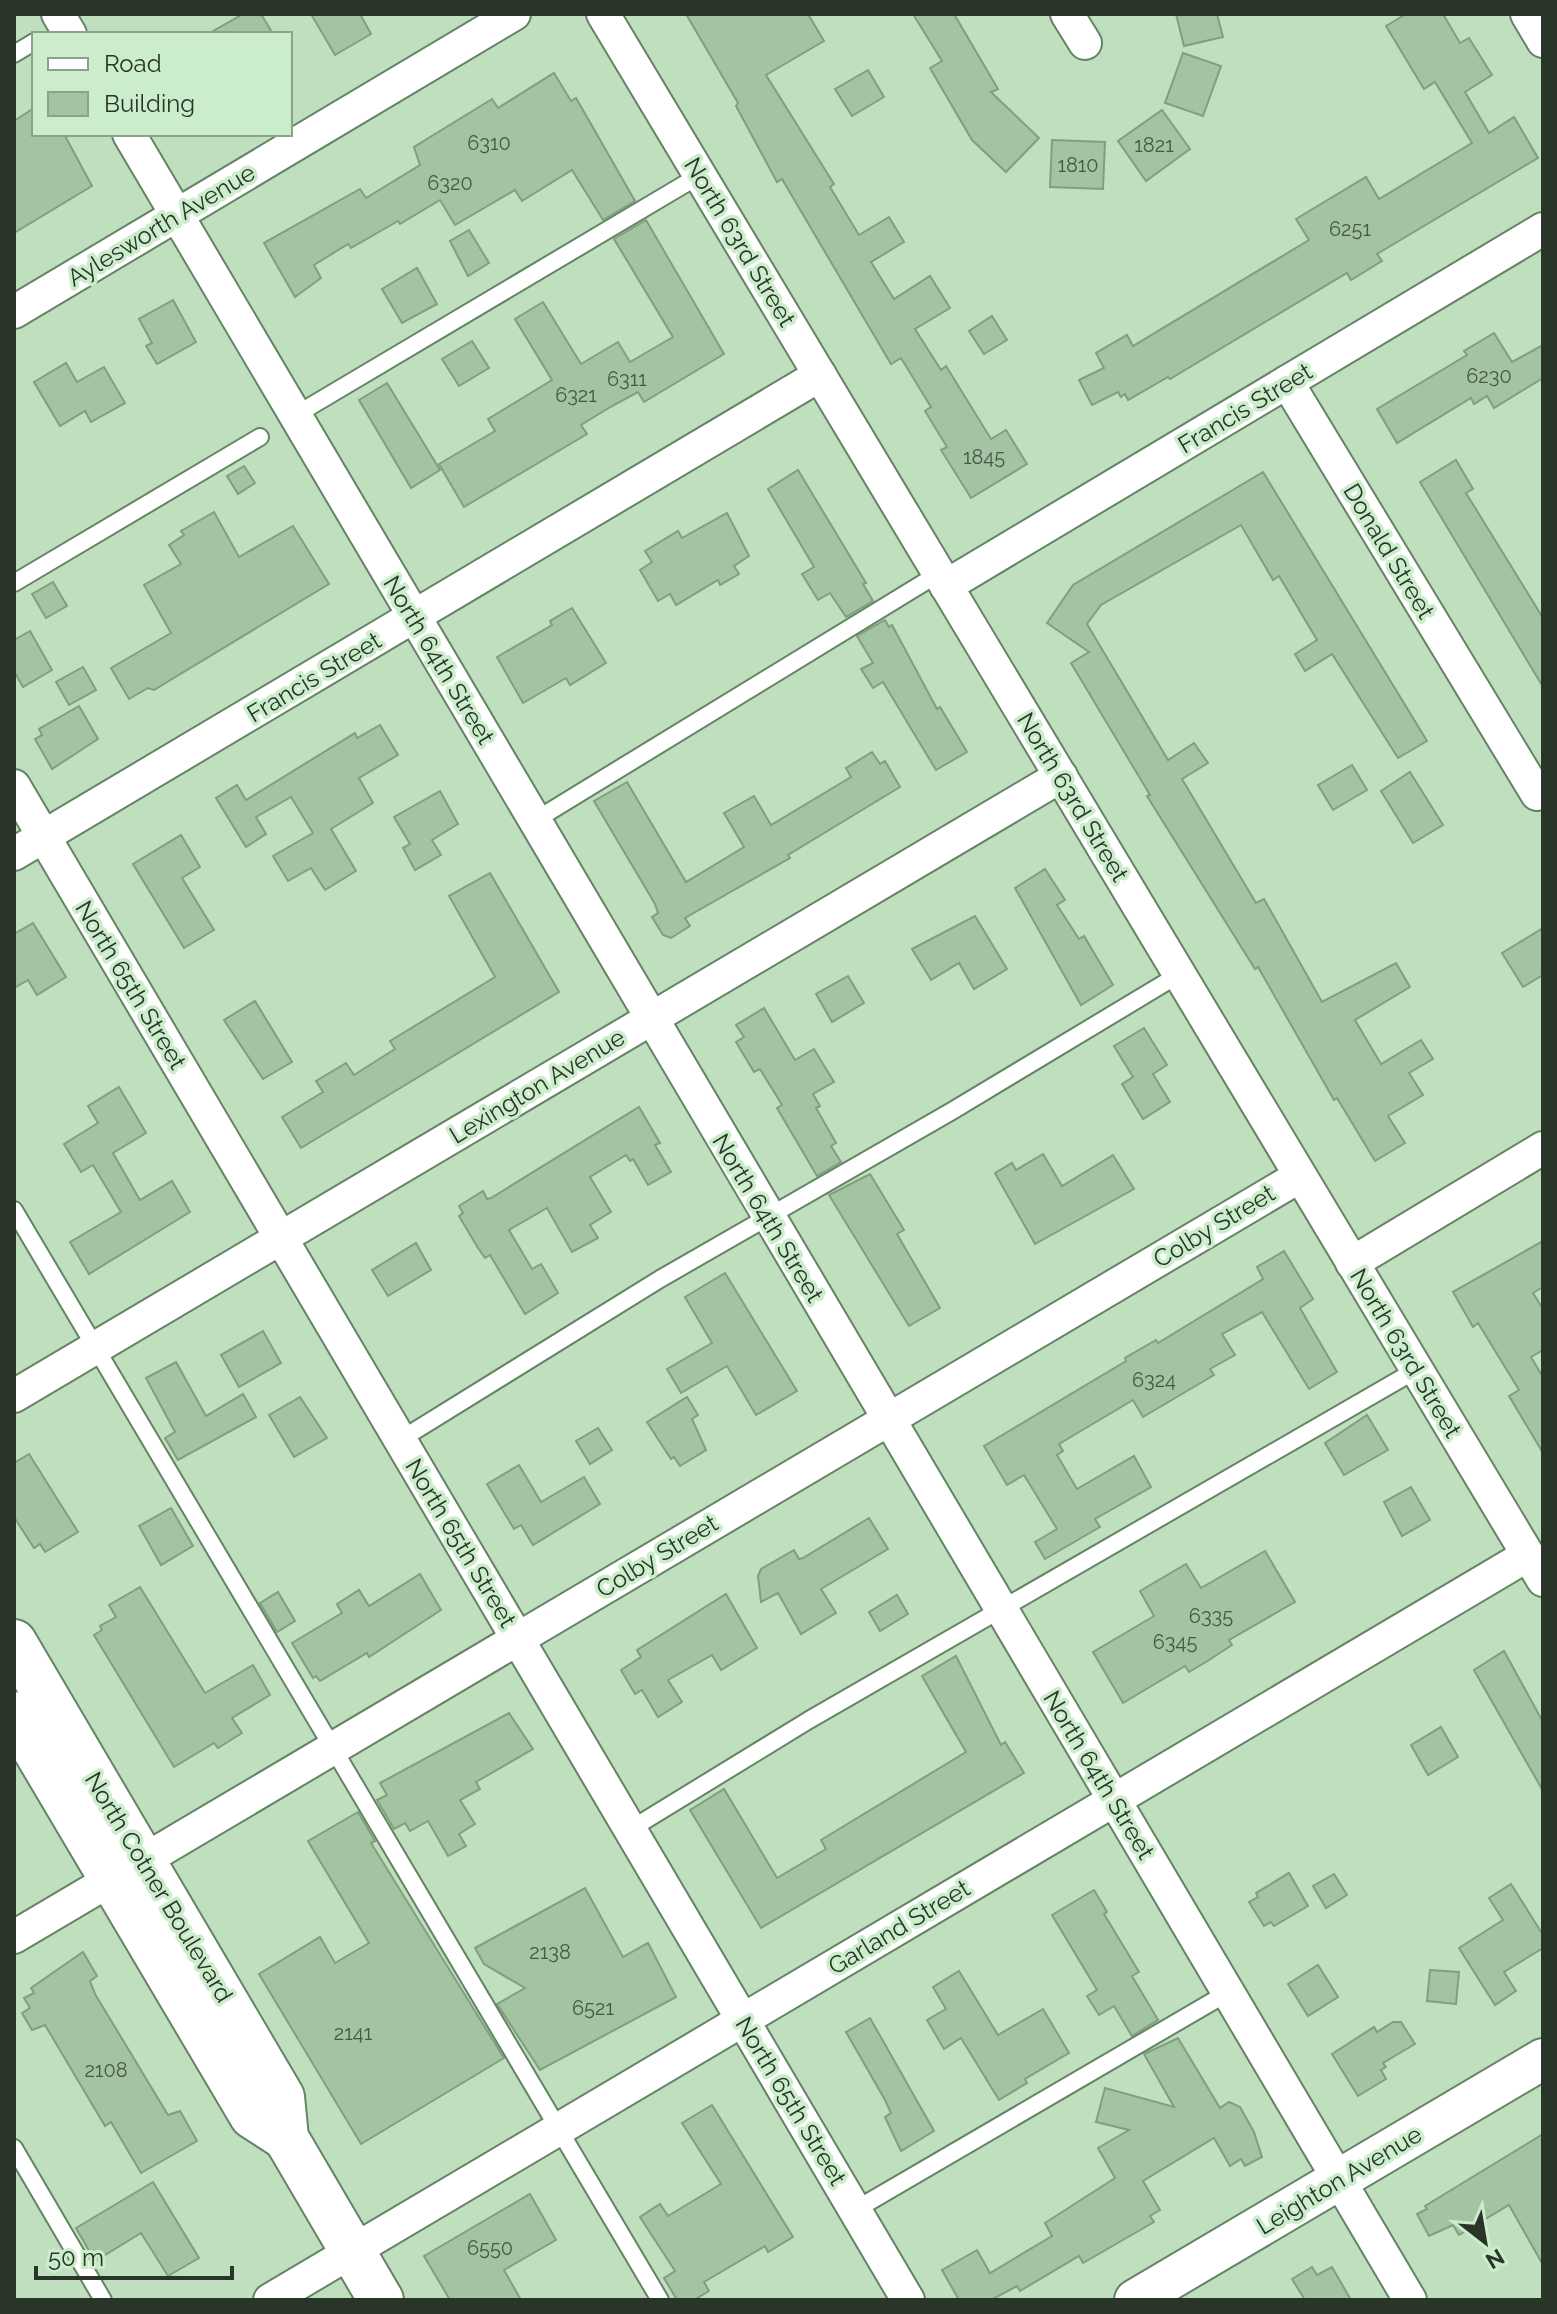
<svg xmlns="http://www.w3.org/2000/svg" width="1557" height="2314" viewBox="0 0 1557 2314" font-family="Raleway,sans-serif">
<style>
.building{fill:#a3c3a3;stroke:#809f7f;stroke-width:2}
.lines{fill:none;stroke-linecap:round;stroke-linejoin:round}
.service-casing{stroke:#658365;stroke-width:20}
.minor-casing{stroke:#658365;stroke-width:36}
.tertiary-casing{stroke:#658365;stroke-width:44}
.secondary-casing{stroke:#658365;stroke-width:48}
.service{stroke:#fff;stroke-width:16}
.minor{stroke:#fff;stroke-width:32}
.tertiary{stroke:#fff;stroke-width:40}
.secondary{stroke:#fff;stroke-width:44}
.labels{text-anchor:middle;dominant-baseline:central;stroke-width:7;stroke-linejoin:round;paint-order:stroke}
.number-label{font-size:20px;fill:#475847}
.street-label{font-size:24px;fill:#283528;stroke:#ccedcb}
</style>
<rect width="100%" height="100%" fill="#bfdfbe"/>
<g class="building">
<path d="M 243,14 L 261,14 L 273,34 L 208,34 Z"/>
<path d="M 311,14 L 360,14 L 371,34 L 335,55 Z"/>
<path d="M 686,14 L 808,14 L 824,41 L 766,75 L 834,184 L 830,187 L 859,235 L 889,217 L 904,242 L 871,262 L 894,299 L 930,276 L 950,308 L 915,329 L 941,370 L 946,366 L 991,439 L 1006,430 L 1027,464 L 971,498 L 941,450 L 947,447 L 925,411 L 931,407 L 901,358 L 891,364 L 782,179 L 777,182 L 736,106 L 738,103 Z"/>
<path d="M 913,14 L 954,14 L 998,89 L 991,92 L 1039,138 L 1006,172 L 972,140 L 930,68 L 942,61 Z"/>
<path d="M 1176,14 L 1217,14 L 1223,37 L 1184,46 Z"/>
<path d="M 1406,14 L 1443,14 L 1460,43 L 1469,38 L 1492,75 L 1465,92 L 1489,133 L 1514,117 L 1538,158 L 1377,254 L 1382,261 L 1351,280 L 1347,273 L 1170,379 L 1168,377 L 1128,400 L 1125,394 L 1121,397 L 1118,392 L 1092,405 L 1079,380 L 1104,368 L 1096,353 L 1127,335 L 1133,346 L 1309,240 L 1296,219 L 1366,177 L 1379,199 L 1472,143 L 1435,82 L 1424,89 L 1386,26 Z"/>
<path d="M 1183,53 L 1221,66 L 1203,116 L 1165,103 Z"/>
<path d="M 868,70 L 884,97 L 852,116 L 835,89 Z"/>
<path d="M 554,73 L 571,101 L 576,98 L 635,201 L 603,220 L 572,170 L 522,201 L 515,190 L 455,225 L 440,200 L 400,224 L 398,221 L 351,248 L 348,244 L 314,265 L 321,278 L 295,297 L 264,243 L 360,189 L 366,198 L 420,165 L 414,147 L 492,99 L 498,108 Z"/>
<path d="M 34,108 L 34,134 L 64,134 L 92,186 L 14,233 L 14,121 Z"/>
<path d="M 1162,110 L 1190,149 L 1146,181 L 1118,141 Z"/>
<path d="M 1052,140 L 1105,142 L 1103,189 L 1050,187 Z"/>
<path d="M 646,220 L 724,354 L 644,402 L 638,392 L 612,406 L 581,425 L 587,434 L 464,507 L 439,464 L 495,431 L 488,419 L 552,380 L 515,319 L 543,302 L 581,364 L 618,342 L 630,362 L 673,337 L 614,239 Z"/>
<path d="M 469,230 L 489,263 L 468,276 L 450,241 Z"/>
<path d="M 417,268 L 437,304 L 402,323 L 382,289 Z"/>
<path d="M 173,300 L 196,342 L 157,364 L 146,346 L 152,343 L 139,319 Z"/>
<path d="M 992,316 L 1007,340 L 984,354 L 969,331 Z"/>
<path d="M 1494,333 L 1512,362 L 1543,345 L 1543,378 L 1494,408 L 1487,396 L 1474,404 L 1471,398 L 1397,443 L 1377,409 L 1467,355 L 1464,351 Z"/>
<path d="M 472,341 L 489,368 L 459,386 L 442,359 Z"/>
<path d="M 66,363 L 77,382 L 104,367 L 125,403 L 91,422 L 85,411 L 60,426 L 34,382 Z"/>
<path d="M 387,383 L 440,470 L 411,488 L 359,400 Z"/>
<path d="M 1456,460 L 1473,489 L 1466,493 L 1543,618 L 1543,687 L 1420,482 Z"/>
<path d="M 244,466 L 255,483 L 238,494 L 227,476 Z"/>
<path d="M 798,470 L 866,583 L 863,584 L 873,601 L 846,617 L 830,593 L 818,600 L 802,574 L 814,567 L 768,489 Z"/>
<path d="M 1263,472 L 1427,741 L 1398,758 L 1332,654 L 1305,671 L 1295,654 L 1317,640 L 1279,576 L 1273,580 L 1241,525 L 1101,605 L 1087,624 L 1168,760 L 1194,743 L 1208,763 L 1182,779 L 1256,903 L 1264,899 L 1322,1002 L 1396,963 L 1410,987 L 1355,1020 L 1381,1064 L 1421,1040 L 1433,1059 L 1409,1073 L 1423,1095 L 1388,1116 L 1405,1143 L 1375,1161 L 1337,1098 L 1334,1100 L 1258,967 L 1255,969 L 1147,796 L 1150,795 L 1071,663 L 1089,652 L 1047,623 L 1073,585 Z"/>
<path d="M 214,512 L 239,557 L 293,526 L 329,584 L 154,690 L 148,688 L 129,699 L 111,668 L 171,633 L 144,585 L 181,564 L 169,545 L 184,535 L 181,531 Z"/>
<path d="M 727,513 L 749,556 L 734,566 L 739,574 L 720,585 L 718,580 L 676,605 L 670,594 L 658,601 L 640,570 L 652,562 L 645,551 L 678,531 L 682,538 Z"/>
<path d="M 53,582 L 67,606 L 46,618 L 32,594 Z"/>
<path d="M 572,608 L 606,663 L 570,685 L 566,678 L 523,703 L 497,657 L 552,625 L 550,621 Z"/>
<path d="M 885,620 L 889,627 L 892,625 L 937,709 L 940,707 L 967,752 L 936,770 L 883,682 L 873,688 L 861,669 L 873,663 L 857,636 Z"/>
<path d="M 30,631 L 52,670 L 23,687 L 14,671 L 14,640 Z"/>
<path d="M 83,667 L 96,690 L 69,705 L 56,682 Z"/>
<path d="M 79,706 L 98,739 L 52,769 L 35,739 L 42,735 L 39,729 Z"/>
<path d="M 380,725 L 398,755 L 359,778 L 373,803 L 331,829 L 356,871 L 325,890 L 311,868 L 288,881 L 273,856 L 313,833 L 291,797 L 256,817 L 266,834 L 246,847 L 216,798 L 237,785 L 246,800 L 355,733 L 357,738 Z"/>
<path d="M 872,752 L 880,764 L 885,761 L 900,787 L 788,855 L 790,858 L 685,918 L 690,926 L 671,938 L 663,935 L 652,917 L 658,913 L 655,904 L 594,801 L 627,782 L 686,882 L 744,847 L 724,813 L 754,796 L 771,825 L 851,777 L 846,768 Z"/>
<path d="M 1352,765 L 1367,790 L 1333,810 L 1318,785 Z"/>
<path d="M 1410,772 L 1443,825 L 1413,843 L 1381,791 Z"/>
<path d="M 440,791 L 458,824 L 432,840 L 441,855 L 415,870 L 403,848 L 410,844 L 394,817 Z"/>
<path d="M 181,835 L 200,867 L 182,878 L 214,930 L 184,948 L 133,864 Z"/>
<path d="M 1045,869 L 1065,900 L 1057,905 L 1079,939 L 1084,936 L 1113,985 L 1081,1005 L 1015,888 Z"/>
<path d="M 490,873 L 559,992 L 301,1148 L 282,1117 L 323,1092 L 316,1081 L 346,1063 L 354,1075 L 395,1049 L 390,1041 L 495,977 L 449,896 Z"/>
<path d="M 975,916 L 1007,969 L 974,989 L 959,963 L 931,980 L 912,949 Z"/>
<path d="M 33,923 L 66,977 L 37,995 L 28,980 L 14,988 L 14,934 Z"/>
<path d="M 1543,928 L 1543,975 L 1523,987 L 1502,953 Z"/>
<path d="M 848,976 L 864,1003 L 832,1022 L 816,994 Z"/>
<path d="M 255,1001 L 292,1062 L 263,1079 L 224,1020 Z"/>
<path d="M 764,1008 L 795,1060 L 814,1049 L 834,1082 L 813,1094 L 820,1106 L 816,1108 L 836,1143 L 831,1146 L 841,1162 L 817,1176 L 777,1108 L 782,1105 L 760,1069 L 754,1072 L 736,1042 L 744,1037 L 736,1025 Z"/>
<path d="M 1144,1028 L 1167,1065 L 1153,1074 L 1170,1102 L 1143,1119 L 1122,1084 L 1133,1077 L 1114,1046 Z"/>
<path d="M 119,1087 L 146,1133 L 113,1153 L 140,1200 L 172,1181 L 190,1212 L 89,1274 L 70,1242 L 121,1212 L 93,1165 L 81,1172 L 64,1144 L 98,1123 L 88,1106 Z"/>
<path d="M 639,1107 L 660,1143 L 655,1145 L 671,1172 L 648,1185 L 633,1159 L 630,1161 L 626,1155 L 590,1177 L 611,1212 L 590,1225 L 598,1238 L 572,1252 L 547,1208 L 509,1230 L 532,1269 L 541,1264 L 558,1293 L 525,1314 L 490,1255 L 485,1258 L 478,1248 L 459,1216 L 463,1213 L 459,1206 L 483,1191 L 487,1199 L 491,1198 Z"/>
<path d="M 1043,1154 L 1062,1186 L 1113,1155 L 1134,1189 L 1035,1244 L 995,1173 L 1012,1163 L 1016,1170 Z"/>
<path d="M 870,1174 L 904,1230 L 897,1234 L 940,1308 L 909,1326 L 829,1195 Z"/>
<path d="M 1543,1241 L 1543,1287 L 1533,1293 L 1543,1309 L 1543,1350 L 1531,1357 L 1543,1377 L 1543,1453 L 1509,1396 L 1519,1390 L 1478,1323 L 1473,1327 L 1453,1292 Z"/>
<path d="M 416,1243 L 431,1270 L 388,1296 L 372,1270 Z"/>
<path d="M 1284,1251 L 1313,1299 L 1300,1308 L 1337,1372 L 1309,1389 L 1262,1312 L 1222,1334 L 1235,1355 L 1210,1369 L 1214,1375 L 1143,1417 L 1133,1400 L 1059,1444 L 1063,1451 L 1057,1455 L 1077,1489 L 1134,1456 L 1151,1487 L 1095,1519 L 1100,1527 L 1045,1559 L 1035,1542 L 1057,1529 L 1024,1475 L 1007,1485 L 984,1446 L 1126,1361 L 1125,1358 L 1156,1340 L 1158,1343 L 1263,1279 L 1257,1267 Z"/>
<path d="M 725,1273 L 797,1391 L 756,1415 L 727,1366 L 681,1393 L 667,1369 L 712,1343 L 685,1297 Z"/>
<path d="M 263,1331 L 281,1363 L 239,1387 L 221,1355 Z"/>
<path d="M 176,1362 L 206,1416 L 243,1394 L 256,1417 L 178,1460 L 165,1438 L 175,1432 L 146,1378 Z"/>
<path d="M 300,1397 L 327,1438 L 294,1457 L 269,1415 Z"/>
<path d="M 687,1397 L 698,1415 L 692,1419 L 706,1450 L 680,1466 L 674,1457 L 671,1459 L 647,1422 Z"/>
<path d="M 1367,1415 L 1388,1450 L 1344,1475 L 1325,1443 Z"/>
<path d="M 598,1428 L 612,1450 L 590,1464 L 576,1441 Z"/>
<path d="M 29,1454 L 78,1532 L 45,1552 L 40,1544 L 34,1548 L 14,1517 L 14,1463 Z"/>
<path d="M 519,1465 L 541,1502 L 584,1477 L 600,1504 L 533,1545 L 521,1525 L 514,1529 L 487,1484 Z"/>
<path d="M 1411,1487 L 1430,1520 L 1402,1536 L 1384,1502 Z"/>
<path d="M 171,1508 L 193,1546 L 161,1565 L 139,1526 Z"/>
<path d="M 869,1518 L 888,1549 L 821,1589 L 836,1613 L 801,1634 L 778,1593 L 761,1602 L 758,1576 L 761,1569 L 794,1550 L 799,1559 L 803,1558 Z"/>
<path d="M 1265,1551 L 1295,1602 L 1229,1640 L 1232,1645 L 1206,1662 L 1189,1672 L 1185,1666 L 1123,1703 L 1093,1652 L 1154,1616 L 1140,1591 L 1186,1564 L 1201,1588 Z"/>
<path d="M 420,1574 L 441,1610 L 369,1657 L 367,1653 L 320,1681 L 316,1676 L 313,1678 L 292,1643 L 342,1613 L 337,1604 L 359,1590 L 369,1606 Z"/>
<path d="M 140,1587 L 205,1693 L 253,1665 L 270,1695 L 232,1718 L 242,1733 L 218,1748 L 214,1743 L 174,1767 L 94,1635 L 102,1630 L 100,1626 L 116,1617 L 109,1605 Z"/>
<path d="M 278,1592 L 295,1621 L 277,1632 L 260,1603 Z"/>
<path d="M 726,1594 L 757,1648 L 721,1670 L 712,1655 L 668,1680 L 682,1702 L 658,1717 L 642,1690 L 635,1694 L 621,1670 L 641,1657 L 637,1650 Z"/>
<path d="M 897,1595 L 908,1614 L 880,1631 L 869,1612 Z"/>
<path d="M 1504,1651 L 1543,1722 L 1543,1791 L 1474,1670 Z"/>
<path d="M 956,1656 L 1001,1745 L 1005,1742 L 1024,1773 L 761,1928 L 690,1810 L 724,1789 L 777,1878 L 826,1849 L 821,1840 L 966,1752 L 922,1676 Z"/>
<path d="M 509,1713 L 533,1749 L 476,1782 L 480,1789 L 460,1800 L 475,1824 L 459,1834 L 466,1846 L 448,1856 L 428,1821 L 410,1831 L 405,1823 L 394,1829 L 377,1800 L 387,1795 L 380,1783 Z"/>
<path d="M 1441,1727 L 1458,1757 L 1428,1775 L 1411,1745 Z"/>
<path d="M 358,1812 L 375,1841 L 371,1843 L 504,2058 L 361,2144 L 259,1974 L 320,1937 L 335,1963 L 369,1943 L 308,1841 Z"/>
<path d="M 1289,1873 L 1308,1906 L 1274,1926 L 1271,1922 L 1264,1926 L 1249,1902 L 1258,1897 L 1256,1893 Z"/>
<path d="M 1334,1874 L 1347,1895 L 1326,1908 L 1313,1886 Z"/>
<path d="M 1511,1884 L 1543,1935 L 1543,1948 L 1504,1972 L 1516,1991 L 1495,2005 L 1459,1948 L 1503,1920 L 1489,1898 Z"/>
<path d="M 585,1888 L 623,1957 L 648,1943 L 676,1997 L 540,2070 L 497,2004 L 525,1988 L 484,1964 L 475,1948 Z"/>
<path d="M 1094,1890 L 1107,1912 L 1104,1914 L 1139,1972 L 1132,1976 L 1158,2020 L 1132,2036 L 1114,2006 L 1099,2015 L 1087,1996 L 1097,1990 L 1052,1915 Z"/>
<path d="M 83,1952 L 97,1976 L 90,1981 L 95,1994 L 168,2115 L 180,2111 L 197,2141 L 141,2173 L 111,2122 L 105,2126 L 45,2025 L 32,2030 L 22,2013 L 30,2008 L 24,1998 L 34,1993 L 31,1988 Z"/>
<path d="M 1318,1965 L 1338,1997 L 1308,2016 L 1288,1984 Z"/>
<path d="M 1430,1970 L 1459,1972 L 1456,2004 L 1427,2001 Z"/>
<path d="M 959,1971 L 998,2035 L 1043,2009 L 1069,2053 L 1025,2079 L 1027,2083 L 999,2100 L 961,2038 L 944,2049 L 927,2020 L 946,2009 L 933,1987 Z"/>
<path d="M 870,2018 L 934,2131 L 901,2151 L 885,2117 L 891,2113 L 885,2100 L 846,2032 Z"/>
<path d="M 1393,2022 L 1401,2022 L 1415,2044 L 1383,2063 L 1386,2067 L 1381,2070 L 1386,2079 L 1358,2096 L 1332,2054 L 1374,2027 L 1377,2032 Z"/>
<path d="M 1178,2038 L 1220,2108 L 1229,2102 L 1240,2107 L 1254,2132 L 1262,2157 L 1245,2166 L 1241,2159 L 1230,2166 L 1214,2138 L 1143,2181 L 1160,2210 L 1150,2216 L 1154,2222 L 1083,2263 L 1079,2256 L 1020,2291 L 1017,2286 L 991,2300 L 959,2300 L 942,2270 L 977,2250 L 990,2273 L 1052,2236 L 1045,2223 L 1115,2178 L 1098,2148 L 1129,2130 L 1096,2122 L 1105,2088 L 1174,2107 L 1144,2054 Z"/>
<path d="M 712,2105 L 793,2237 L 768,2252 L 765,2246 L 704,2282 L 709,2291 L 694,2300 L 677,2300 L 664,2278 L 675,2271 L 640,2217 L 660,2204 L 668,2216 L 721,2184 L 682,2123 Z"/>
<path d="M 1543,2134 L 1543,2265 L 1509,2205 L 1459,2235 L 1453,2225 L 1429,2236 L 1417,2214 L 1427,2209 L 1425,2206 Z"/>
<path d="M 153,2182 L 199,2258 L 168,2276 L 141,2233 L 95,2261 L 76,2228 Z"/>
<path d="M 530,2194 L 556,2240 L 504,2270 L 521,2300 L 450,2300 L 424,2256 Z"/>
<path d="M 1312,2267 L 1317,2275 L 1332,2267 L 1351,2300 L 1305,2300 L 1292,2279 Z"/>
</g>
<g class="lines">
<defs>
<g id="service">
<path d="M 14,54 L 34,42"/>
<path d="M 294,416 L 700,175"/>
<path d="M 14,583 L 260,437"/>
<path d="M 534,821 L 938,574"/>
<path d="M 14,1210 L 660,2300"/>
<path d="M 400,1440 L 660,1279 L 952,1111 L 1178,975"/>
<path d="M 631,1829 L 809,1720 L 1416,1370"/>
<path d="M 14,2148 L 103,2300"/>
<path d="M 855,2210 L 1227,1993"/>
</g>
<g id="minor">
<path d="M 58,14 L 70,34"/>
<path d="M 603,14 L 1543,1580"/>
<path d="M 1067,14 L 1085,43"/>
<path d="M 1527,14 L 1543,41"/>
<path d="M 129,134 L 1410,2300"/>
<path d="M 14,312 L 514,14"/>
<path d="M 1287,382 L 1537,794"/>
<path d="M 946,586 L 1543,229"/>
<path d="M 14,786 L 908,2300"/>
<path d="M 14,854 L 820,375"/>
<path d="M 1352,1263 L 1543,1148"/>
<path d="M 14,1396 L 1061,776"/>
<path d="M 14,1937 L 1300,1176"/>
<path d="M 270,2300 L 1528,1555"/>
</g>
<path id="tertiary" d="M 1135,2300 L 1543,2059"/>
<g id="secondary">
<path d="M 14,1642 L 282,2097 L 286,2138 L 381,2300"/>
<path d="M 14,1714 L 252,2116 L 286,2138"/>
</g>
</defs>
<use href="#service" class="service-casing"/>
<use href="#minor" class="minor-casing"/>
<use href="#tertiary" class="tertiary-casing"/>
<use href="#secondary" class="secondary-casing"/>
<use href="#service" class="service"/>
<use href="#minor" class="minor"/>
<use href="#tertiary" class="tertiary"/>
<use href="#secondary" class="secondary"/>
</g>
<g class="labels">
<g class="number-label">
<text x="489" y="143">6310</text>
<text x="1154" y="145">1821</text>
<text x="1078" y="165">1810</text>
<text x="450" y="183">6320</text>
<text x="1350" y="229">6251</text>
<text x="1489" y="376">6230</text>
<text x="627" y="379">6311</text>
<text x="576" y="395">6321</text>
<text x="984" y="457">1845</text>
<text x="1154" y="1380">6324</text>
<text x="1211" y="1616">6335</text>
<text x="1175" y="1642">6345</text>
<text x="550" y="1952">2138</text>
<text x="593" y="2008">6521</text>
<text x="353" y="2033">2141</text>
<text x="106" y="2070">2108</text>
<text x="490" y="2248">6550</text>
</g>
<g class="street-label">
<text transform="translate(161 225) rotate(-31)">Aylesworth Avenue</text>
<text transform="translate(740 242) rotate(59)">North 63rd Street</text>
<text transform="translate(1245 408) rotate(-31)">Francis Street</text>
<text transform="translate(1389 551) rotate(59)">Donald Street</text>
<text transform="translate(439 660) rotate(59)">North 64th Street</text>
<text transform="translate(314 677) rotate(-31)">Francis Street</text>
<text transform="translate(1073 797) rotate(59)">North 63rd Street</text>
<text transform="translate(131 985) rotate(59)">North 65th Street</text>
<text transform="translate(537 1086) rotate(-31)">Lexington Avenue</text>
<text transform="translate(768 1218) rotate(59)">North 64th Street</text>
<text transform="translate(1214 1226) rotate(-31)">Colby Street</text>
<text transform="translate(1406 1353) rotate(59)">North 63rd Street</text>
<text transform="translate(461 1543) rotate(59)">North 65th Street</text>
<text transform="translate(657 1556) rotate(-31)">Colby Street</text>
<text transform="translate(1099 1775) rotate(59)">North 64th Street</text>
<text transform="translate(159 1887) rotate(59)">North Cotner Boulevard</text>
<text transform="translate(899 1927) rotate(-31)">Garland Street</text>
<text transform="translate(791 2101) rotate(59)">North 65th Street</text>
<text transform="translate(1339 2180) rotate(-31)">Leighton Avenue</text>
</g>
</g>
<rect width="1557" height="2314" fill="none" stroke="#283528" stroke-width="32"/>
<rect x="32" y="32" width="260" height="104" fill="#ccedcb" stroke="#8aa38a" stroke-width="2"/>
<rect x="48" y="58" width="40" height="12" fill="#ffffff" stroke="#8aa38a" stroke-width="2"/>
<text x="104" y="72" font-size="24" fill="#283528">Road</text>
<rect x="48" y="92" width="40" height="24" fill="#a3c3a3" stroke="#8aa38a" stroke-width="2"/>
<text x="104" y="112" font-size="24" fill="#283528">Building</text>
<g transform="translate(1485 2242) rotate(149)" stroke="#ccedcb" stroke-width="6" paint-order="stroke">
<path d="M0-6L14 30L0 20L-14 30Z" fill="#283528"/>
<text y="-12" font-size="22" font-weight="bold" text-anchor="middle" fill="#283528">N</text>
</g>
<path d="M36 2266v12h196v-12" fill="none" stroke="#283528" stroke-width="4"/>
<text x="48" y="2266" font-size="24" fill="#283528" stroke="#ccedcb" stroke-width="6" paint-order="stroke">50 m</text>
</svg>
